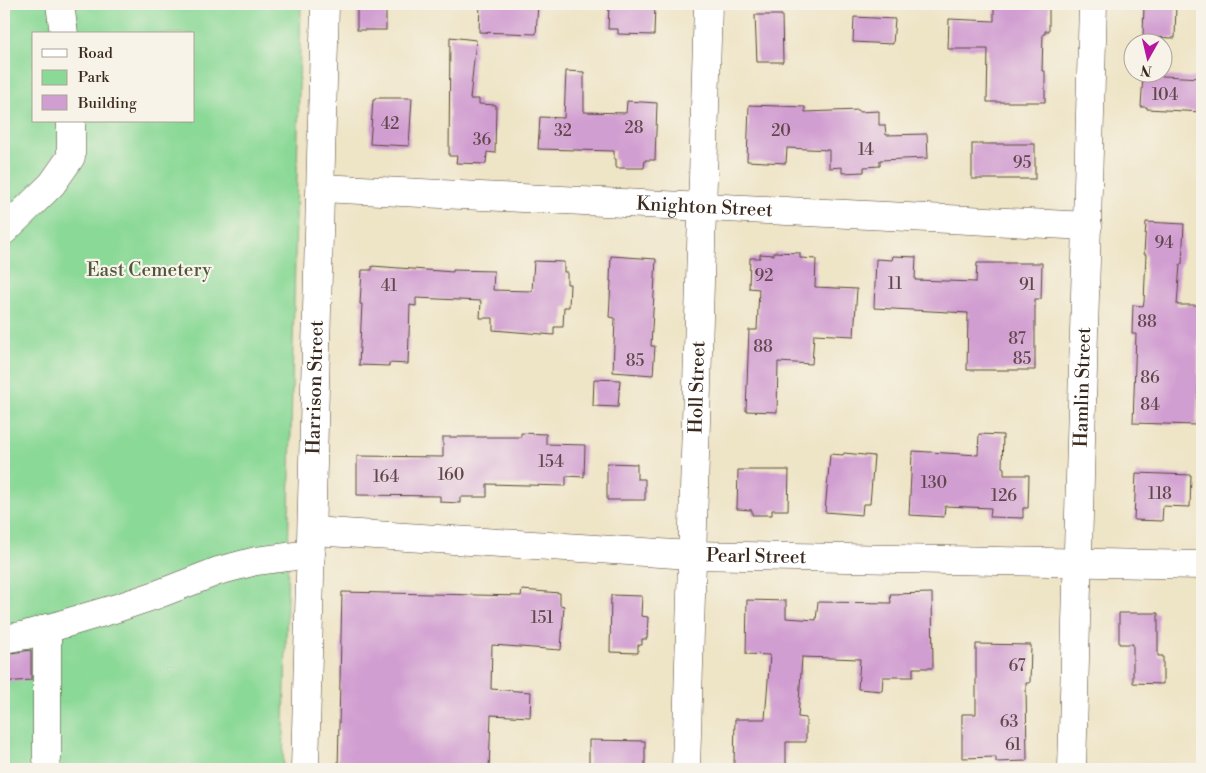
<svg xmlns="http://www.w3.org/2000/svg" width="1206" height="773" viewBox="0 0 1206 773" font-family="'Libre Bodoni',serif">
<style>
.green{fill:#8bd997;stroke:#63825a;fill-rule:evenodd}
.building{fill:#d19ed1}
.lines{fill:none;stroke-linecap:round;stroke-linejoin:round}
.minor-casing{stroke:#564637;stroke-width:29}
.minor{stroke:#fff;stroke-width:28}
.labels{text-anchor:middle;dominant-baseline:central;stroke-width:4.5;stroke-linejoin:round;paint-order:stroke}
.number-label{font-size:16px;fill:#60474b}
.street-label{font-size:19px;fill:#3b2a1e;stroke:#f7f3e8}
.park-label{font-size:19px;fill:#4f563c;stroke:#f7f3e8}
</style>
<rect width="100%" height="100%" fill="#f7f3e8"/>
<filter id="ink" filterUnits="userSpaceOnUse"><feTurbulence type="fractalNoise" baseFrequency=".02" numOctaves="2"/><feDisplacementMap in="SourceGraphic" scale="10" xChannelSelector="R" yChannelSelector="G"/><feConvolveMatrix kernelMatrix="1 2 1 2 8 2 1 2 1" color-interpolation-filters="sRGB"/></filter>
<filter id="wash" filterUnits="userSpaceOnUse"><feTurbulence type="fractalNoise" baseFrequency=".0096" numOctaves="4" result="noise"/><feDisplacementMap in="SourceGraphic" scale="20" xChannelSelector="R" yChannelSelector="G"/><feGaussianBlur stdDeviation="1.12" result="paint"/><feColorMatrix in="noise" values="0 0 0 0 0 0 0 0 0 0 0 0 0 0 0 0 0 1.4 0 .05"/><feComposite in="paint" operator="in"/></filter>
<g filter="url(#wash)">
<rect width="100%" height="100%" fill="#eee4c6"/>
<path class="green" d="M 4,4 L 301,4 L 283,769 L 4,769 ZM 34,34 L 194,34 L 194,121 L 34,121 Z"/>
<g id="blocks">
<g class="building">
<rect x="357" y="4" width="29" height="26"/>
<path d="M 480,4 L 538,4 L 536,34 L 479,32 Z"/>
<path d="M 609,4 L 655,4 L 654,35 L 618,34 L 618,29 L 608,29 Z"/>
<path d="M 994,4 L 1049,4 L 1049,31 L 1045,31 L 1045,34 L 1043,34 L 1042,71 L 1045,71 L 1045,102 L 987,102 L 988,49 L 948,49 L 949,19 L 994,21 Z"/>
<path d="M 1144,4 L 1176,4 L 1175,38 L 1143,37 Z"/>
<path d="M 755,15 L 782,15 L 783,62 L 757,62 Z"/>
<path d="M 854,17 L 895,19 L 893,44 L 853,42 Z"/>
<path d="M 450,37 L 476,40 L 470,99 L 479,99 L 479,104 L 496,105 L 495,153 L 487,152 L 486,164 L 456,163 L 457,156 L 449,156 Z"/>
<path d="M 566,71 L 584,72 L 584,112 L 626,113 L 627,101 L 657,103 L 655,160 L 645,160 L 644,168 L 616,168 L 616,159 L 614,159 L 614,151 L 538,149 L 540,117 L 564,118 Z"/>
<path d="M 1143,75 L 1202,78 L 1202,112 L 1147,109 L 1147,107 L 1141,107 Z"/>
<path d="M 375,98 L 412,98 L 409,146 L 370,144 L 373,100 L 375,100 Z"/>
<path d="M 749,105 L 805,107 L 805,112 L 859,110 L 859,112 L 879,111 L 879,125 L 885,125 L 886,135 L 927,134 L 928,158 L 880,160 L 880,166 L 864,167 L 864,172 L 842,173 L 842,167 L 829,168 L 829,150 L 787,148 L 786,163 L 747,161 Z"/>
<rect x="972" y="144" width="63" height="35"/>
<path d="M 1146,222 L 1184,224 L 1182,264 L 1180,264 L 1177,305 L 1199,305 L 1198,374 L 1199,374 L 1196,425 L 1133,423 L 1136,334 L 1132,334 L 1133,305 L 1143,306 L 1144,302 L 1146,254 L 1144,254 Z"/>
<path d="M 774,252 L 800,253 L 800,258 L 816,259 L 815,287 L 857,289 L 854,336 L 814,334 L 812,364 L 778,362 L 777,412 L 746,411 L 749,330 L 757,330 L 759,289 L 749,288 L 750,258 L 760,258 L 760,254 L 774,255 Z"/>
<path d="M 611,256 L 656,259 L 651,346 L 655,346 L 653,375 L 613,372 L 615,318 L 609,317 L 611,281 L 610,281 Z"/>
<path d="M 893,256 L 916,257 L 915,280 L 976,282 L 977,263 L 1042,263 L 1041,299 L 1035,299 L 1035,370 L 967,370 L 968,313 L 874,308 L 876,259 L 892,260 Z"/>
<path d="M 534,261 L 564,262 L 564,272 L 567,272 L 567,284 L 570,284 L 569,307 L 564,307 L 563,327 L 554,327 L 554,335 L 493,330 L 493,318 L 480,318 L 481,301 L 416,298 L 416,306 L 410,305 L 408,364 L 389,363 L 389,366 L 359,365 L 362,304 L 360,304 L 362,270 L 372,270 L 372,266 L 453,272 L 453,270 L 494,271 L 493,290 L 532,291 Z"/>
<path d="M 594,379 L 620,380 L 618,407 L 593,406 Z"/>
<path d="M 521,433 L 546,434 L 546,444 L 585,445 L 584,477 L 566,476 L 566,486 L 487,484 L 487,497 L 460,497 L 460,503 L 440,502 L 440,496 L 357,495 L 357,456 L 443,457 L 443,437 L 521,437 Z"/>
<path d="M 979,434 L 1003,435 L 1002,467 L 1004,468 L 1004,475 L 1029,475 L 1028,508 L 1023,508 L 1023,518 L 990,517 L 991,508 L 945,506 L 944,517 L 909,515 L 912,455 L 913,455 L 913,451 L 978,455 Z"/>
<path d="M 844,453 L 874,456 L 870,504 L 863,504 L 862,515 L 825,512 L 830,454 L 843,455 Z"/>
<path d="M 607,463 L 637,464 L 637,479 L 645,479 L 645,500 L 607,500 Z"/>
<path d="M 738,470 L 789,470 L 788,510 L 772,510 L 772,515 L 752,515 L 752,510 L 737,509 Z"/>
<path d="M 1136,473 L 1191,475 L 1190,507 L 1163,506 L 1162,521 L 1134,520 Z"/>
<path d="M 522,590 L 560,593 L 560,605 L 564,606 L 561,650 L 492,645 L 491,689 L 531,692 L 530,717 L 491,715 L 489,769 L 338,769 L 342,592 L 521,596 Z"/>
<path d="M 932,593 L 933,668 L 913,668 L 913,677 L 883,677 L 882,691 L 858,689 L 860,659 L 802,657 L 798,717 L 806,718 L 806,742 L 786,742 L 786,767 L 734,766 L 735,719 L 765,719 L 770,655 L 746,654 L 747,600 L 786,601 L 786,618 L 816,620 L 818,602 L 891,603 L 890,594 Z"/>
<path d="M 611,595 L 642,596 L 641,616 L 648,617 L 647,639 L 642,639 L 642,645 L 638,645 L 638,653 L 610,652 Z"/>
<path d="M 1119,613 L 1158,613 L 1158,656 L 1163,656 L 1163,684 L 1133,683 L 1133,644 L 1119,644 Z"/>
<path d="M 976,644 L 1031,645 L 1030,683 L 1026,683 L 1027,761 L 996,762 L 996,757 L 962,758 L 962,714 L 976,714 Z"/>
<path d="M 31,650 L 31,680 L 4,682 L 4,654 Z"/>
<path d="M 589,740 L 645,741 L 645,769 L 591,769 L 591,767 L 589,767 Z"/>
</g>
</g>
</g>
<g filter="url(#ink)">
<use href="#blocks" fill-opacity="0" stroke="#564637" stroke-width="1"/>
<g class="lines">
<defs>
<g id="minor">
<path d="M 60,4 L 64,34"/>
<path id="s1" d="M 321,188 L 1088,226"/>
<path d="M 4,231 L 52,184 L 71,157 L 71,121"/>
<path id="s2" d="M 312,531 L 691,555 L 1202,565"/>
<path d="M 47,628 L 47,759"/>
<path d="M 4,639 L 26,635 L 117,608 L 156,595 L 218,571 L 256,561 L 311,554"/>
<path id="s3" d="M 305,769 L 325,4"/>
<path id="s4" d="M 686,769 C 692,514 702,259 708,4"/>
<path id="s5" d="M 1072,769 C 1078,514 1087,259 1093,4"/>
</g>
</defs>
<use href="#minor" class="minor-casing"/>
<use href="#minor" class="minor"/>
</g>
</g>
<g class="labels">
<g class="number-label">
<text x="1165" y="95">104</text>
<text x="390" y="124">42</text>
<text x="634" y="128">28</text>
<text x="563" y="131">32</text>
<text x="781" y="131">20</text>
<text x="482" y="140">36</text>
<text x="866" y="150">14</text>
<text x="1022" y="163">95</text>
<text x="1164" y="243">94</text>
<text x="764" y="276">92</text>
<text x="895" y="284">11</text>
<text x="1027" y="285">91</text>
<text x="389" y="286">41</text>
<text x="1147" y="322">88</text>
<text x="1017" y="339">87</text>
<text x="763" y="347">88</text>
<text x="1022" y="359">85</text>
<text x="635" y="361">85</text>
<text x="1150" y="378">86</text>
<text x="1150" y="405">84</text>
<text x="551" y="462">154</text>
<text x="451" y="475">160</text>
<text x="386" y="477">164</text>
<text x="934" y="483">130</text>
<text x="1160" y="494">118</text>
<text x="1004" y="496">126</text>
<text x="542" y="618">151</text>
<text x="1017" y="666">67</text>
<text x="1009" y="722">63</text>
<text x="1013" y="745">61</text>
</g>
<g class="street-label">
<text stroke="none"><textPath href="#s1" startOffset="384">Knighton Street</textPath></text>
<text stroke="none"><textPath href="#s4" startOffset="382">Holl Street</textPath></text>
<text stroke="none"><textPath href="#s3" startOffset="382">Harrison Street</textPath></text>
<text stroke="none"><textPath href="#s5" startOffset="382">Hamlin Street</textPath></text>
<text stroke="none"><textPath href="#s2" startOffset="445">Pearl Street</textPath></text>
</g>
<g class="park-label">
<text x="149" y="270">East Cemetery</text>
</g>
</g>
<rect width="1206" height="773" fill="none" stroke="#f7f3e8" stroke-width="20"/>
<rect x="32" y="32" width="162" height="90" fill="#f7f3e8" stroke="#aca397"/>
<rect x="42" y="49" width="25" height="8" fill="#ffffff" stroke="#aca397"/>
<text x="78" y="58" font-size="15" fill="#3b2a1e">Road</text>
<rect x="42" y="70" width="25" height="15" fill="#8bd997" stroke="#aca397"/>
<text x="78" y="82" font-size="15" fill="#3b2a1e">Park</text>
<rect x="42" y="95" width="25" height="15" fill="#d19ed1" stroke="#aca397"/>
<text x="78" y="108" font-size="15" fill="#3b2a1e">Building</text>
<g transform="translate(1148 58) rotate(188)"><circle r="24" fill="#f7f3e8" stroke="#aca397"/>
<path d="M0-4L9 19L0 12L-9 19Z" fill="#b5179e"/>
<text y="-8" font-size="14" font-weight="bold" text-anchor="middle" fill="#3b2a1e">N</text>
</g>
</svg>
